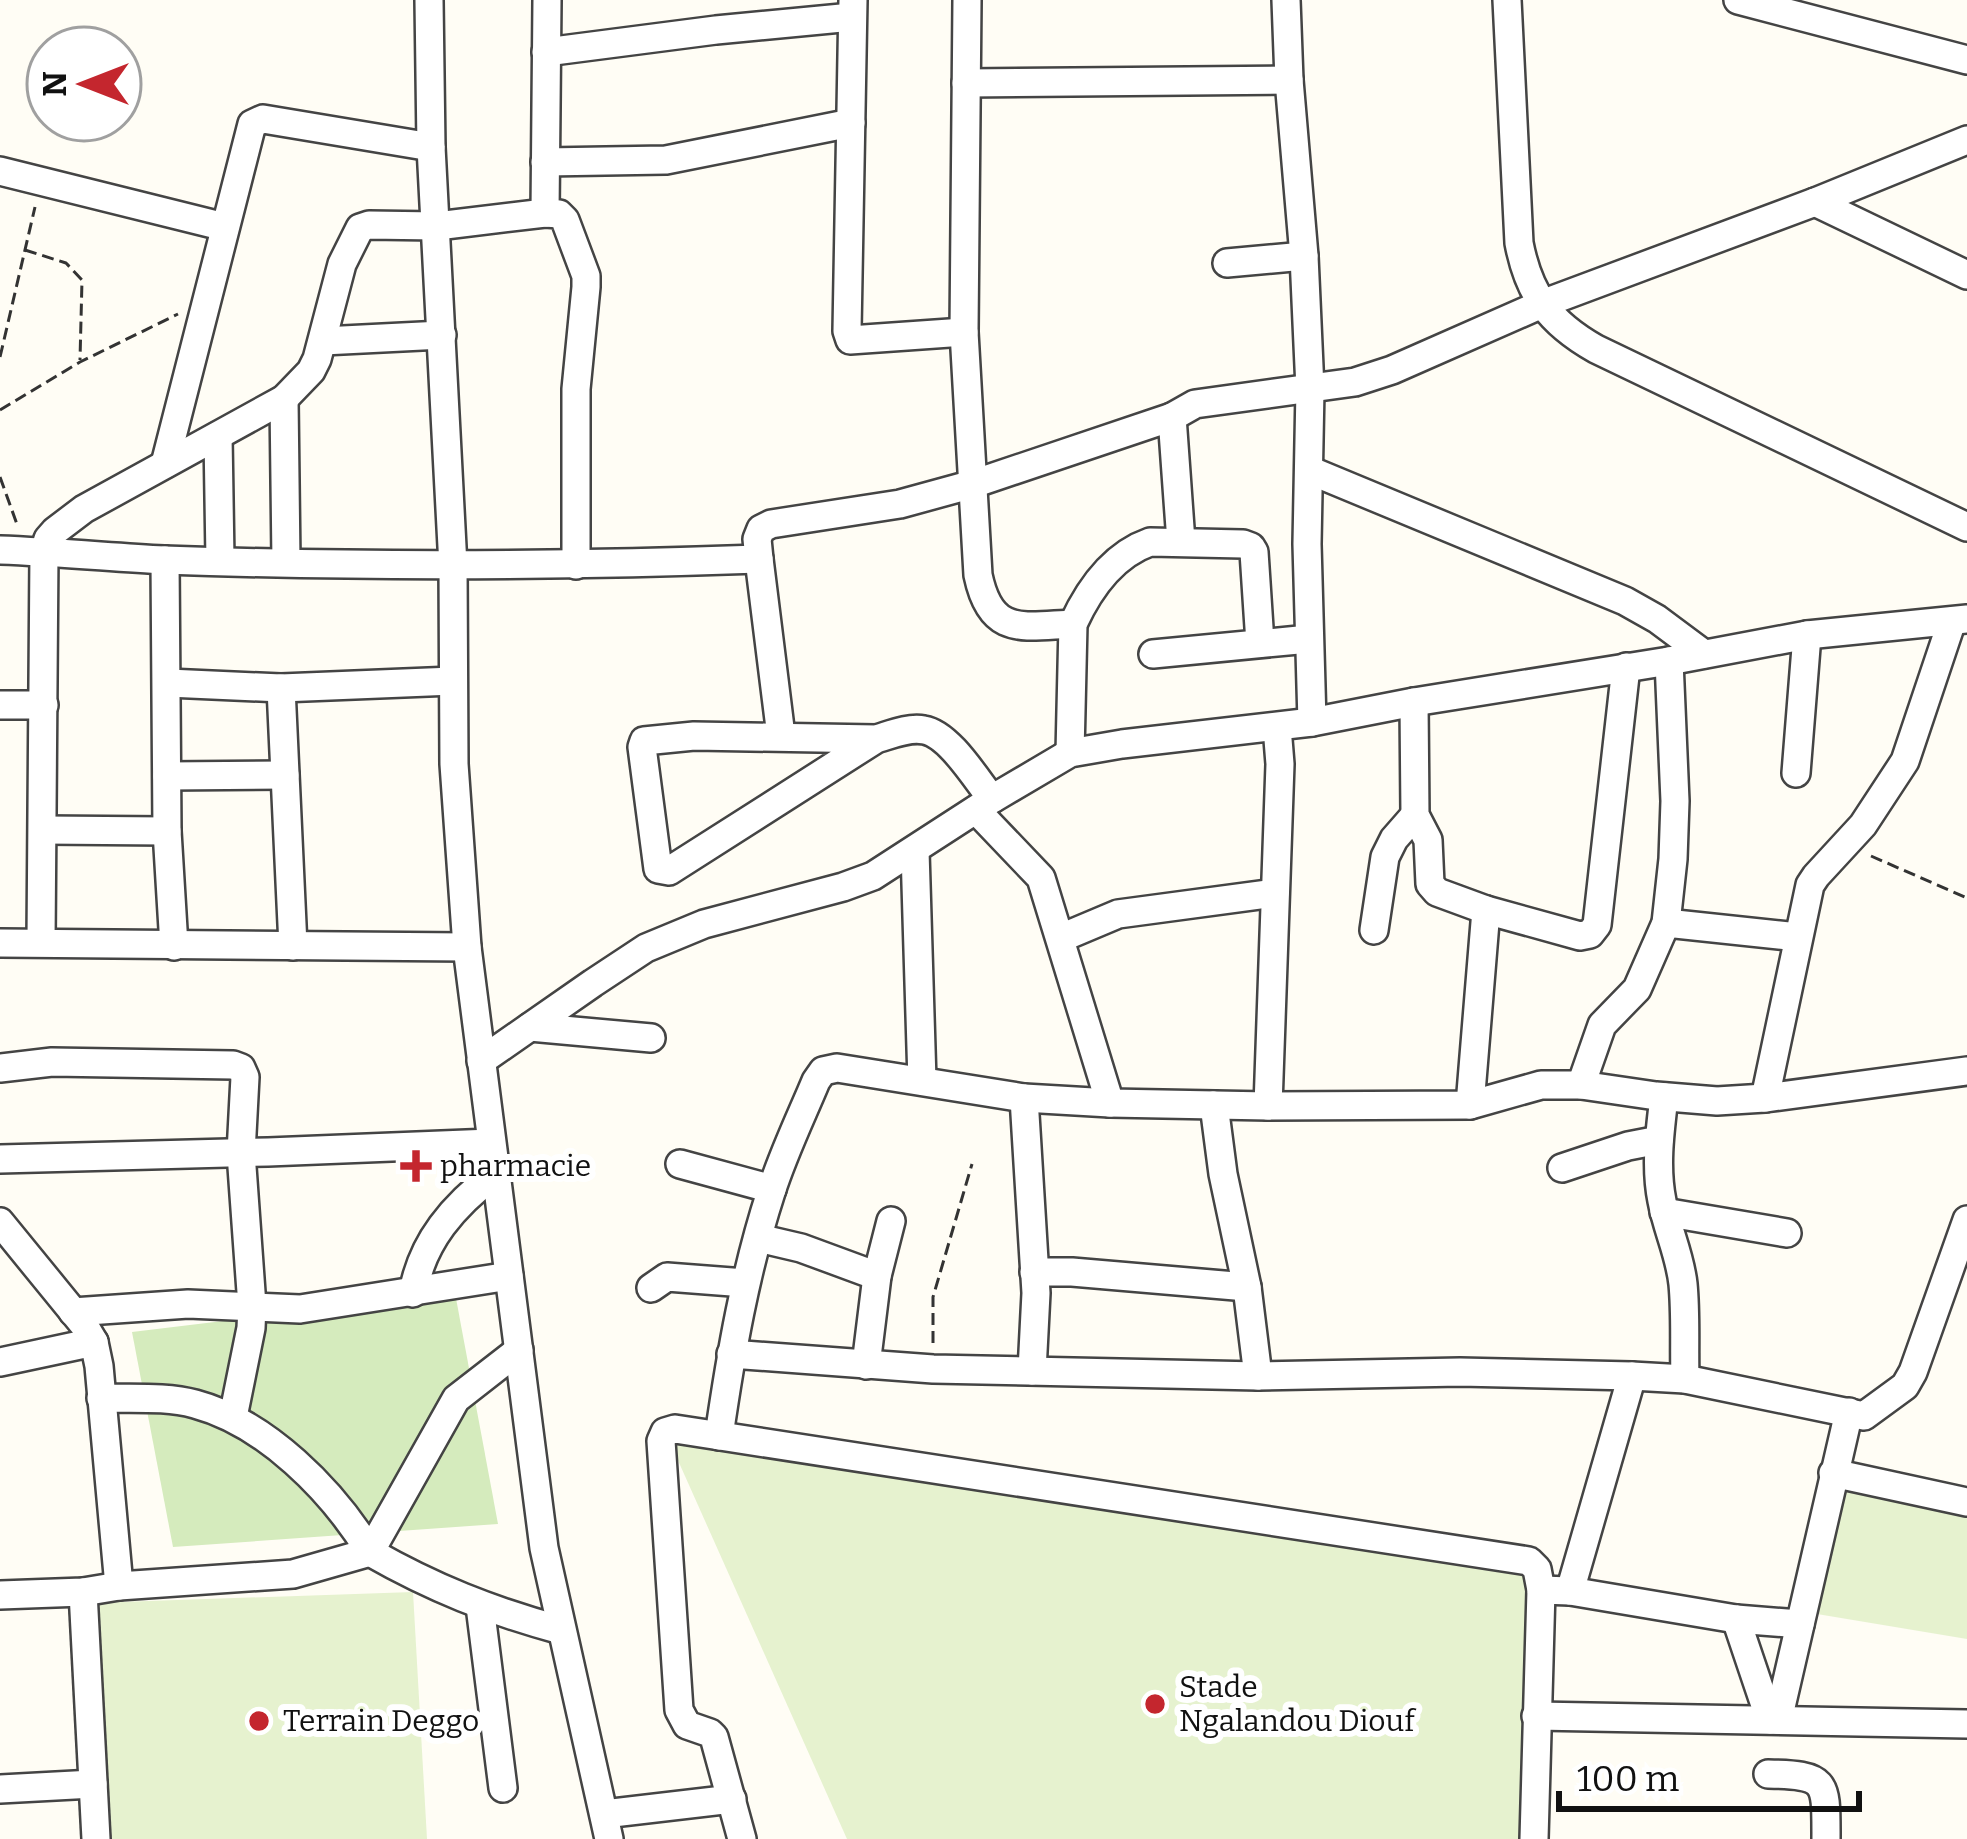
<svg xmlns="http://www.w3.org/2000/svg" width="1967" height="1839" viewBox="0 0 1967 1839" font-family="Bitter,serif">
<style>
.grass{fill:#d5ebbd}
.pitch{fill:#e6f2cf}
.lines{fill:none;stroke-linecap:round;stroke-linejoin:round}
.minor-casing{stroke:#444;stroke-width:32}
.path{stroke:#333;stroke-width:3;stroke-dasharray:12 6;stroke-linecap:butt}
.minor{stroke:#fff;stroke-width:27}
.poi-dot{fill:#c4262e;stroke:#fff;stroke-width:4.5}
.labels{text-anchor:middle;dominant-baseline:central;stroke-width:12;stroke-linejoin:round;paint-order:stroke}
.poi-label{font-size:30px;fill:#111;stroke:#fff;text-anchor:start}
</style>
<rect width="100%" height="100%" fill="#fffdf5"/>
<path class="grass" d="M 455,1293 L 498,1524 L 173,1547 L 132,1332 Z"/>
<g class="pitch">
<path d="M 668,1438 L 1527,1570 L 1521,1839 L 847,1839 Z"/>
<path d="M 1836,1474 L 1967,1500 L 1967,1639 L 1805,1612 Z"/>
<path d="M 413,1592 L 427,1839 L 104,1839 L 91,1603 Z"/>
</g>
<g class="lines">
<defs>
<g id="minor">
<path d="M 429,0 L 431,147 L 453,566 L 454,764 L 467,947 L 544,1548 L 609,1839"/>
<path d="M 853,0 L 847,331 L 850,340 L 964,332"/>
<path d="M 967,0 L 964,332 L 978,575 C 991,637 1022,626 1073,624"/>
<path d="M 1286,0 L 1289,80 L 1304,256 L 1310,389 L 1307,544 L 1312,722"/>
<path d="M 1507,0 L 1519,243 C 1529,295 1550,323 1596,349 L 1967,527"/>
<path d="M 1738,0 L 1967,60"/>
<path d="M 546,52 L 716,30 L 852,17"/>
<path d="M 966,83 L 1289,80"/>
<path d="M 545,162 L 666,160 L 851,123"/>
<path d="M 0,171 L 225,227"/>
<path d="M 1815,202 L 1967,275"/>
<path d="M 545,213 L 547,0"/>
<path d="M 1227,263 L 1304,256"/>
<path d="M 323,341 L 442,335"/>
<path d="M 284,399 L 286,562"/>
<path d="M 1172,417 L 1181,542"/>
<path d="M 218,436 L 220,560"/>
<path d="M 165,464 L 252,124 L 263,119 L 431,147"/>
<path d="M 1309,470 L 1625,601 L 1657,619 L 1704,654"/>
<path d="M 0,550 C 55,552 110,557 164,560 C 363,567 561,566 759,559"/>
<path d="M 165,560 L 167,831 L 174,946"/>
<path d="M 1153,654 L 1309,639"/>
<path d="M 168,683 L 281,688 L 453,681"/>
<path d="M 281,688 L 293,946"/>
<path d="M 1414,702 L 1415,815 L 1428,840 L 1430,884 L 1437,892 L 1486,910 L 1580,936 L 1590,934 L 1597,925 L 1626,667"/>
<path d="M 0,705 L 44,705"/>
<path d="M 781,736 L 759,559 L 757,539 L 761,529 L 771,524 L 900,504 L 973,484 L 1172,417 L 1195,404 L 1355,382 L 1392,370 L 1542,304 L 1815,202 L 1967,140"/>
<path d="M 876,739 L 694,736 L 644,741 L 642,747 L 658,869 L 669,871 L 876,739 C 890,735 908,727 924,730 C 949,734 976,779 992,799"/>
<path d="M 1070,753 L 1073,624 C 1089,589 1113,555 1150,542 L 1243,544 L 1251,547 L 1254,552 L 1260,643"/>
<path d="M 1796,773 L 1807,635"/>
<path d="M 167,776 L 285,775"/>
<path d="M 976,810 L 1041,878 L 1110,1103"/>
<path d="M 43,830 L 167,831"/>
<path d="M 915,851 L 922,1081"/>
<path d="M 1666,923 L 1798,937"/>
<path d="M 1374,930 L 1385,857 L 1394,839 L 1415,815"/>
<path d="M 1061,938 L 1118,914 L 1275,893"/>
<path d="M 41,942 L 44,552 L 48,539 L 55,531 L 84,509 L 284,399 L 311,371 L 317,359 L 342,264 L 360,228 L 369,225 L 437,226 L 545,213 L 559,214 L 565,220 L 586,276 L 586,287 L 576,389 L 576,565"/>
<path d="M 0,943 L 467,947"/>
<path d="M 530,1027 L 651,1038"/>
<path d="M 481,1061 L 593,983 L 646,948 L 704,924 L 843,887 L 873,876 L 992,799 L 1070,753 L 1122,744 L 1312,722 L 1414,702 L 1669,661 L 1807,635 L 1967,619"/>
<path d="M 0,1068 L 52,1062 L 233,1065 L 241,1068 L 245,1077 L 241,1153 L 252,1306 L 251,1328 L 233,1417"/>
<path d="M 1581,1085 L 1602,1025 L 1637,989 L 1666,923 L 1673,859 L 1675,801 L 1669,661"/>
<path d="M 1664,1097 C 1660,1131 1655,1167 1662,1201 C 1667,1229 1680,1255 1683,1284 C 1686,1315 1684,1347 1685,1379"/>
<path d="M 1024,1098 L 1036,1293 L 1032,1371"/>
<path d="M 1765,1098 L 1810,885 L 1816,876 L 1863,825 L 1905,761 L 1952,621"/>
<path d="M 1214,1105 L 1223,1174 L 1247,1287 L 1258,1376"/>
<path d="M 1470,1105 L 1486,910"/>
<path d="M 1268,1106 L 1280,764 L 1277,727"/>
<path d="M 0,1159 L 268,1152 L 491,1143"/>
<path d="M 680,1164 L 772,1189"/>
<path d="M 1562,1168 L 1628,1146 L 1659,1140"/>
<path d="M 1664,1212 L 1787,1233"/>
<path d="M 0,1222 L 84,1325 L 94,1342 L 99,1366 L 119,1586"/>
<path d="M 758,1238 L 801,1248 L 877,1276"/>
<path d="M 1034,1272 L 1072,1272 L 1247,1287"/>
<path d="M 651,1288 L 667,1277 L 745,1283"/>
<path d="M 413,1293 C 422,1241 454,1205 495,1174"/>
<path d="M 73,1312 L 188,1304 L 300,1309 L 509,1276"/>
<path d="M 731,1354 L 933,1369 L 1258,1376 L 1460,1372 L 1632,1376 L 1685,1379 L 1864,1416 L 1905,1386 L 1913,1372 L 1967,1220"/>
<path d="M 0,1362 L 94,1342"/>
<path d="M 866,1365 L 877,1276 L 891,1221"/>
<path d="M 101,1398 C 132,1399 166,1396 195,1404 C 266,1423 332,1490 370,1552 L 456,1399 L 519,1350"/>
<path d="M 719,1436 C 731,1353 745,1272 771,1192 C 783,1154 801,1117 816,1081 L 823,1071 L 837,1068 L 1024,1098 L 1110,1103 L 1268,1106 L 1470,1105 L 1541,1085 L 1581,1085 L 1656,1096 L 1717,1101 L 1765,1098 L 1967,1071"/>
<path d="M 1833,1473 L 1967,1502"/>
<path d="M 1541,1590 L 1570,1591 L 1736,1619 L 1800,1624"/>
<path d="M 1570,1591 L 1632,1376"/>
<path d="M 83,1592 L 96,1839"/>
<path d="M 0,1595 L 83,1592 L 119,1586 L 293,1574 L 370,1552 C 433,1588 491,1611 561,1630"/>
<path d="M 480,1606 L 503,1788"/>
<path d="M 1736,1619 L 1770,1720"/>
<path d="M 1536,1716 L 1967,1724"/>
<path d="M 1778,1720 L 1849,1412"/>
<path d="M 1768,1774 C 1828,1775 1826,1781 1826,1839"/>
<path d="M 0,1789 L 93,1784"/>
<path d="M 604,1814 L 732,1799"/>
<path d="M 742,1839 L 714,1737 L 710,1733 L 687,1725 L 679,1710 L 661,1441 L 665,1432 L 675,1429 L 1529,1561 L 1537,1569 L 1541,1590 L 1534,1839"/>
</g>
</defs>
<use href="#minor" class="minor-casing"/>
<g class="path">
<path d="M 25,250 L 66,263 L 82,280 L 80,360"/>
<path d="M 0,357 L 35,207"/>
<path d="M 0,410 L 80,362 L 178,314"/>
<path d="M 0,477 L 18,527"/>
<path d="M 1871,856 L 1967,898"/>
<path d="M 933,1343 L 933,1297 L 972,1164"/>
</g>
<use href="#minor" class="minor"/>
</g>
<g class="poi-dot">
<path d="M410 1148h12v12h12v12h-12v12h-12v-12h-12v-12h12z"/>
<circle cx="1155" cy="1704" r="12"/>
<circle cx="259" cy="1721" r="12"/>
</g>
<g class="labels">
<g class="poi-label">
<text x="440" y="1166">pharmacie</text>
<text x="1179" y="1687">Stade<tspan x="1179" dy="34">Ngalandou Diouf</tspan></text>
<text x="283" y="1721">Terrain Deggo</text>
</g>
</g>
<g transform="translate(84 84) rotate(270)"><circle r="57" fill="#ffffff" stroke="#a0a0a0" stroke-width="3"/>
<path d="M0-9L21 45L0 30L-21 45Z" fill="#c4262e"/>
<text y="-18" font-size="33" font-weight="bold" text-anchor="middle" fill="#111111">N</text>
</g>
<path d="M1559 1791v18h300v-18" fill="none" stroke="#111111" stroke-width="6"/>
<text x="1577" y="1791" font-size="36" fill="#111111" stroke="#ffffff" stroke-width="9" paint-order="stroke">100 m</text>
</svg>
